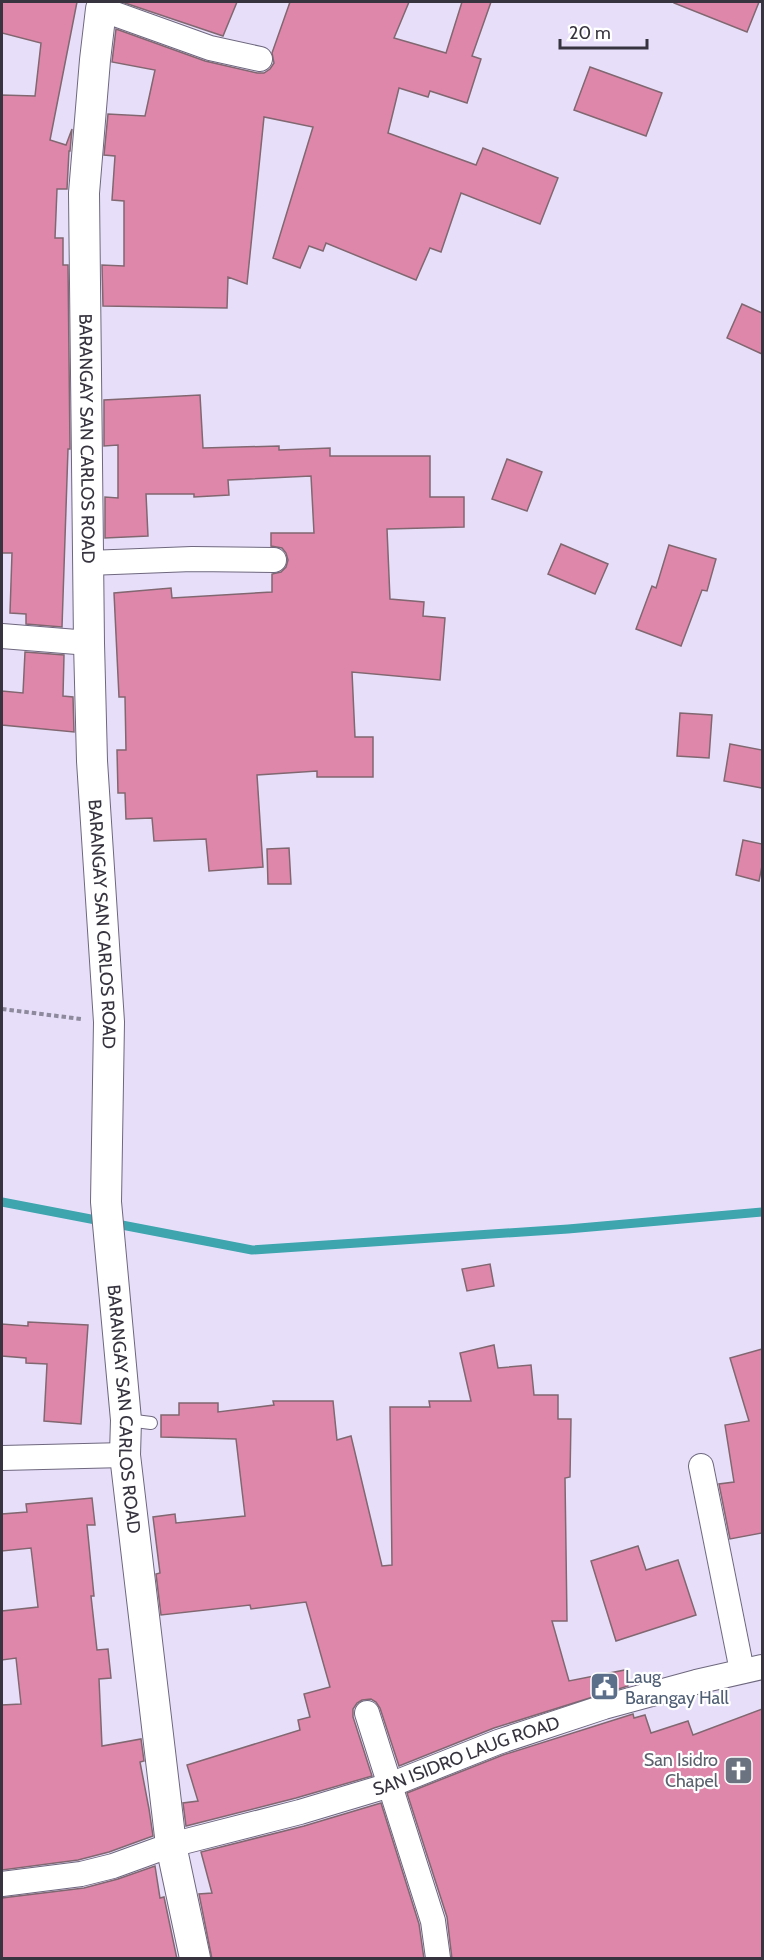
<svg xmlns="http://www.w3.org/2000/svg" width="764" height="1960" viewBox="0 0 764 1960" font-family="Cabin,sans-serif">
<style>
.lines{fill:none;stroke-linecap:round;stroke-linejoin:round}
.stream{stroke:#3ea4ae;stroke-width:9}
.building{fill:#df87ab;stroke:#816770;stroke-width:1.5}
.service-casing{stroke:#6e677e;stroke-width:14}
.minor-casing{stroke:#6e677e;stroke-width:26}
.tertiary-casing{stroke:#6e677e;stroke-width:32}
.path{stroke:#8e899c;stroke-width:4;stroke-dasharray:4.5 3;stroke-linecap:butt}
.service{stroke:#fff;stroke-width:12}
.minor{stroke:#fff;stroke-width:24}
.tertiary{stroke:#fff;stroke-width:30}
.labels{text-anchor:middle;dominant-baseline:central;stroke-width:4.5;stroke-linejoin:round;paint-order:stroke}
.street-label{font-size:18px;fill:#37343f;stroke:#fff}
.service-label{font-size:18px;fill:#4e5e75;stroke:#fff;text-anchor:start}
.worship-label{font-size:18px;fill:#5b616d;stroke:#fff;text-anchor:end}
</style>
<rect width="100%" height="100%" fill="#e7dffa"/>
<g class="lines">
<path class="stream" d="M 2,1202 L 252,1250 L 568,1229 L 762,1212"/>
</g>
<g class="building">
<path d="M 2,2 L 77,2 L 50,140 L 66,145 L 72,129 L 70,151 L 69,151 L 67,189 L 57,189 L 55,238 L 63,238 L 63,265 L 68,265 L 70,449 L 68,449 L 62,627 L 26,624 L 26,614 L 10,613 L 12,553 L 2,553 L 2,95 L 35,96 L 41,43 L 2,33 Z"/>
<path d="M 122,2 L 237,2 L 223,36 Z"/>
<path d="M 290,2 L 409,2 L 394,38 L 446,53 L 462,2 L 491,2 L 472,56 L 481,59 L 467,103 L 430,91 L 428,97 L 399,88 L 388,133 L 476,165 L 483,148 L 558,178 L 540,224 L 461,193 L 441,252 L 430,248 L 416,280 L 326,243 L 323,251 L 309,246 L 300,268 L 273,258 L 313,127 L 264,117 L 247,284 L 228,277 L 227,308 L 103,306 L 102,265 L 124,266 L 124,201 L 112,200 L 115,156 L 104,155 L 108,114 L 145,116 L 155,70 L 112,62 L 116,29 L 205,61 L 257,73 L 264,73 L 270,69 L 274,63 L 272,53 Z"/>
<path d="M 674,2 L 759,2 L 747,32 L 674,3 Z"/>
<path d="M 590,67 L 662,93 L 646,136 L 574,110 Z"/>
<path d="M 742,304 L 762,313 L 762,354 L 727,338 Z"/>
<path d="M 200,395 L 203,448 L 279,446 L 279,450 L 330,448 L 330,456 L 430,456 L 430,497 L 464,497 L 464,527 L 387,529 L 390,599 L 424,602 L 423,616 L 445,618 L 440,680 L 352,672 L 355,737 L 373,737 L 373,777 L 317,777 L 317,771 L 257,775 L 263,867 L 209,871 L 206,839 L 154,841 L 152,818 L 126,819 L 125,793 L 118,793 L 117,750 L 126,750 L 125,697 L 119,697 L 114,593 L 171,588 L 172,598 L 272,592 L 272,574 L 281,572 L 286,567 L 288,560 L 286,553 L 282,548 L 271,546 L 271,533 L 314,533 L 311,476 L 228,480 L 229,495 L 194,497 L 194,494 L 146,494 L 148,536 L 105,538 L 105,497 L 118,498 L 118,445 L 104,446 L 104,400 Z"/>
<path d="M 507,459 L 542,472 L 527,511 L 492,499 Z"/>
<path d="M 561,544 L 608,564 L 595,594 L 548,574 Z"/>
<path d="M 669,545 L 716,559 L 707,591 L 702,590 L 681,646 L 636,629 L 652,586 L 656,588 Z"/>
<path d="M 25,652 L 64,655 L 63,696 L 73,697 L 74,732 L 2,725 L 2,691 L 23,693 Z"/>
<path d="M 680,713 L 712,715 L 709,758 L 677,756 Z"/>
<path d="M 730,744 L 762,750 L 762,788 L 724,781 Z"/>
<path d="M 743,840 L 762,844 L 762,866 L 759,881 L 736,875 Z"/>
<path d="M 289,848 L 291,884 L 268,884 L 267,849 Z"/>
<path d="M 490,1264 L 494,1286 L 467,1291 L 462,1269 Z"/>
<path d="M 28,1322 L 88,1325 L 81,1424 L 44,1421 L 47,1364 L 26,1363 L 26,1358 L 2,1356 L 2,1324 L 28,1326 Z"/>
<path d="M 494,1345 L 498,1368 L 531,1365 L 534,1395 L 558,1395 L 558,1419 L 571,1419 L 570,1477 L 565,1478 L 567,1621 L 552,1621 L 569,1681 L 625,1670 L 628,1686 L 494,1728 L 399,1766 L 380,1708 L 376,1702 L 371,1699 L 362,1700 L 357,1703 L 353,1709 L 353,1717 L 372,1776 L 296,1798 L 186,1826 L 183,1803 L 198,1801 L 187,1765 L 300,1730 L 298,1720 L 310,1717 L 304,1694 L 330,1687 L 306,1602 L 251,1609 L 250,1605 L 161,1615 L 156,1574 L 160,1573 L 153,1517 L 175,1514 L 176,1523 L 245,1516 L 236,1439 L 161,1437 L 161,1415 L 179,1415 L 179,1403 L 218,1403 L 218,1412 L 274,1405 L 273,1401 L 333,1401 L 337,1440 L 351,1436 L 382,1566 L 392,1565 L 390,1407 L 430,1407 L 429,1401 L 471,1401 L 460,1353 Z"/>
<path d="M 762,1349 L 762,1533 L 730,1539 L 719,1484 L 734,1482 L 725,1425 L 749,1421 L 730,1358 Z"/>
<path d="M 92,1498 L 95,1525 L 87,1525 L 94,1596 L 91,1596 L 97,1650 L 108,1649 L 111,1678 L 99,1679 L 102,1746 L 141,1739 L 144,1761 L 140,1762 L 149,1809 L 153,1836 L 109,1852 L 78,1860 L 2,1870 L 2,1705 L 21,1704 L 16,1658 L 2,1660 L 2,1611 L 38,1607 L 31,1548 L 2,1551 L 2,1514 L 27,1512 L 26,1504 Z"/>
<path d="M 638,1546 L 646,1570 L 678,1560 L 696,1615 L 616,1641 L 591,1561 Z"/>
<path d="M 762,1709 L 762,1959 L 452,1959 L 447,1917 L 407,1793 L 503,1755 L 633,1714 L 634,1718 L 645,1715 L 651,1733 L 688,1721 L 693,1735 Z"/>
<path d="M 381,1803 L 419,1924 L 424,1959 L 212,1959 L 199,1894 L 212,1893 L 201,1852 L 304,1826 Z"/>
<path d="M 155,1866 L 160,1898 L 164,1897 L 177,1959 L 2,1959 L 2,1898 L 84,1888 L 118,1879 Z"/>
</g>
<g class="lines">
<defs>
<path id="service" d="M 127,1420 L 151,1423"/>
<g id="minor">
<path d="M 101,9 L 210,48 L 260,59"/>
<path d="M 88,563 L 192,559 L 274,560"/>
<path d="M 2,636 L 89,643"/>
<path d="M 2,1458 L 125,1455"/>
<path d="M 701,1466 L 742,1671"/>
<path d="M 367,1713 L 433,1921 L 438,1958"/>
<path id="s1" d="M 2,1884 L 81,1874 L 113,1866 L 171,1845 L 300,1812 L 390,1785 L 498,1742 L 604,1707 L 696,1682 L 762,1667"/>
</g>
<g id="tertiary">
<path id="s2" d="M 104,2 L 101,9 L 95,60 L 84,193 L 89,643 L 92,761 L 109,1022 L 106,1202 L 126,1420 L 125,1455 L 171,1845 L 195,1958"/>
</g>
</defs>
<use href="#service" class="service-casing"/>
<use href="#minor" class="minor-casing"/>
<use href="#tertiary" class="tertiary-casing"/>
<path class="path" d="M 2,1009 L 81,1019"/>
<use href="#service" class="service"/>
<use href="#minor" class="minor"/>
<use href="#tertiary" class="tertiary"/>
</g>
<defs>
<symbol id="civic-square" viewBox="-11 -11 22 22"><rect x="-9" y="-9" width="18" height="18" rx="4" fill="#5c6f8a" stroke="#fff"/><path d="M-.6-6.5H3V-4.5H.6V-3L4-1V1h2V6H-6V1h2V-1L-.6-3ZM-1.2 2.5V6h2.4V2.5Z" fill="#fff"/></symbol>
<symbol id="church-square" viewBox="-11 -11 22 22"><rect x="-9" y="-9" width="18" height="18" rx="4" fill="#6b7280" stroke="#fff"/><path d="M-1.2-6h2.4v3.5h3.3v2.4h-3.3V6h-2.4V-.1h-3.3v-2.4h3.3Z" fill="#fff"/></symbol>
</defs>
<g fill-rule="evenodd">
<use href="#civic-square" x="588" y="1670" width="33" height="33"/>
<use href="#church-square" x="722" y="1754" width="33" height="33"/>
</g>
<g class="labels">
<g class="street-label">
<text stroke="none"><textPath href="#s2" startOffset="438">BARANGAY SAN CARLOS ROAD</textPath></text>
<text stroke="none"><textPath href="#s2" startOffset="924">BARANGAY SAN CARLOS ROAD</textPath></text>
<text stroke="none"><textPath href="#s2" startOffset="1410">BARANGAY SAN CARLOS ROAD</textPath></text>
<text stroke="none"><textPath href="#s1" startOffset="483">SAN ISIDRO LAUG ROAD</textPath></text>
</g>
<g class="service-label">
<text x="625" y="1677">Laug<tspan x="625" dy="21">Barangay Hall</tspan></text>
</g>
<g class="worship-label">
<text x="718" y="1760">San Isidro<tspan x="718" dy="21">Chapel</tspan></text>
</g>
</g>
<rect width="764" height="1960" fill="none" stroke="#37343f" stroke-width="6"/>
<path d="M560 39v9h87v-9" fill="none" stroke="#37343f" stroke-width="3"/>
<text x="569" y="39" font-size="18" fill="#37343f" stroke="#ffffff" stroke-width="4.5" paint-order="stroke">20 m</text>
</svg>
